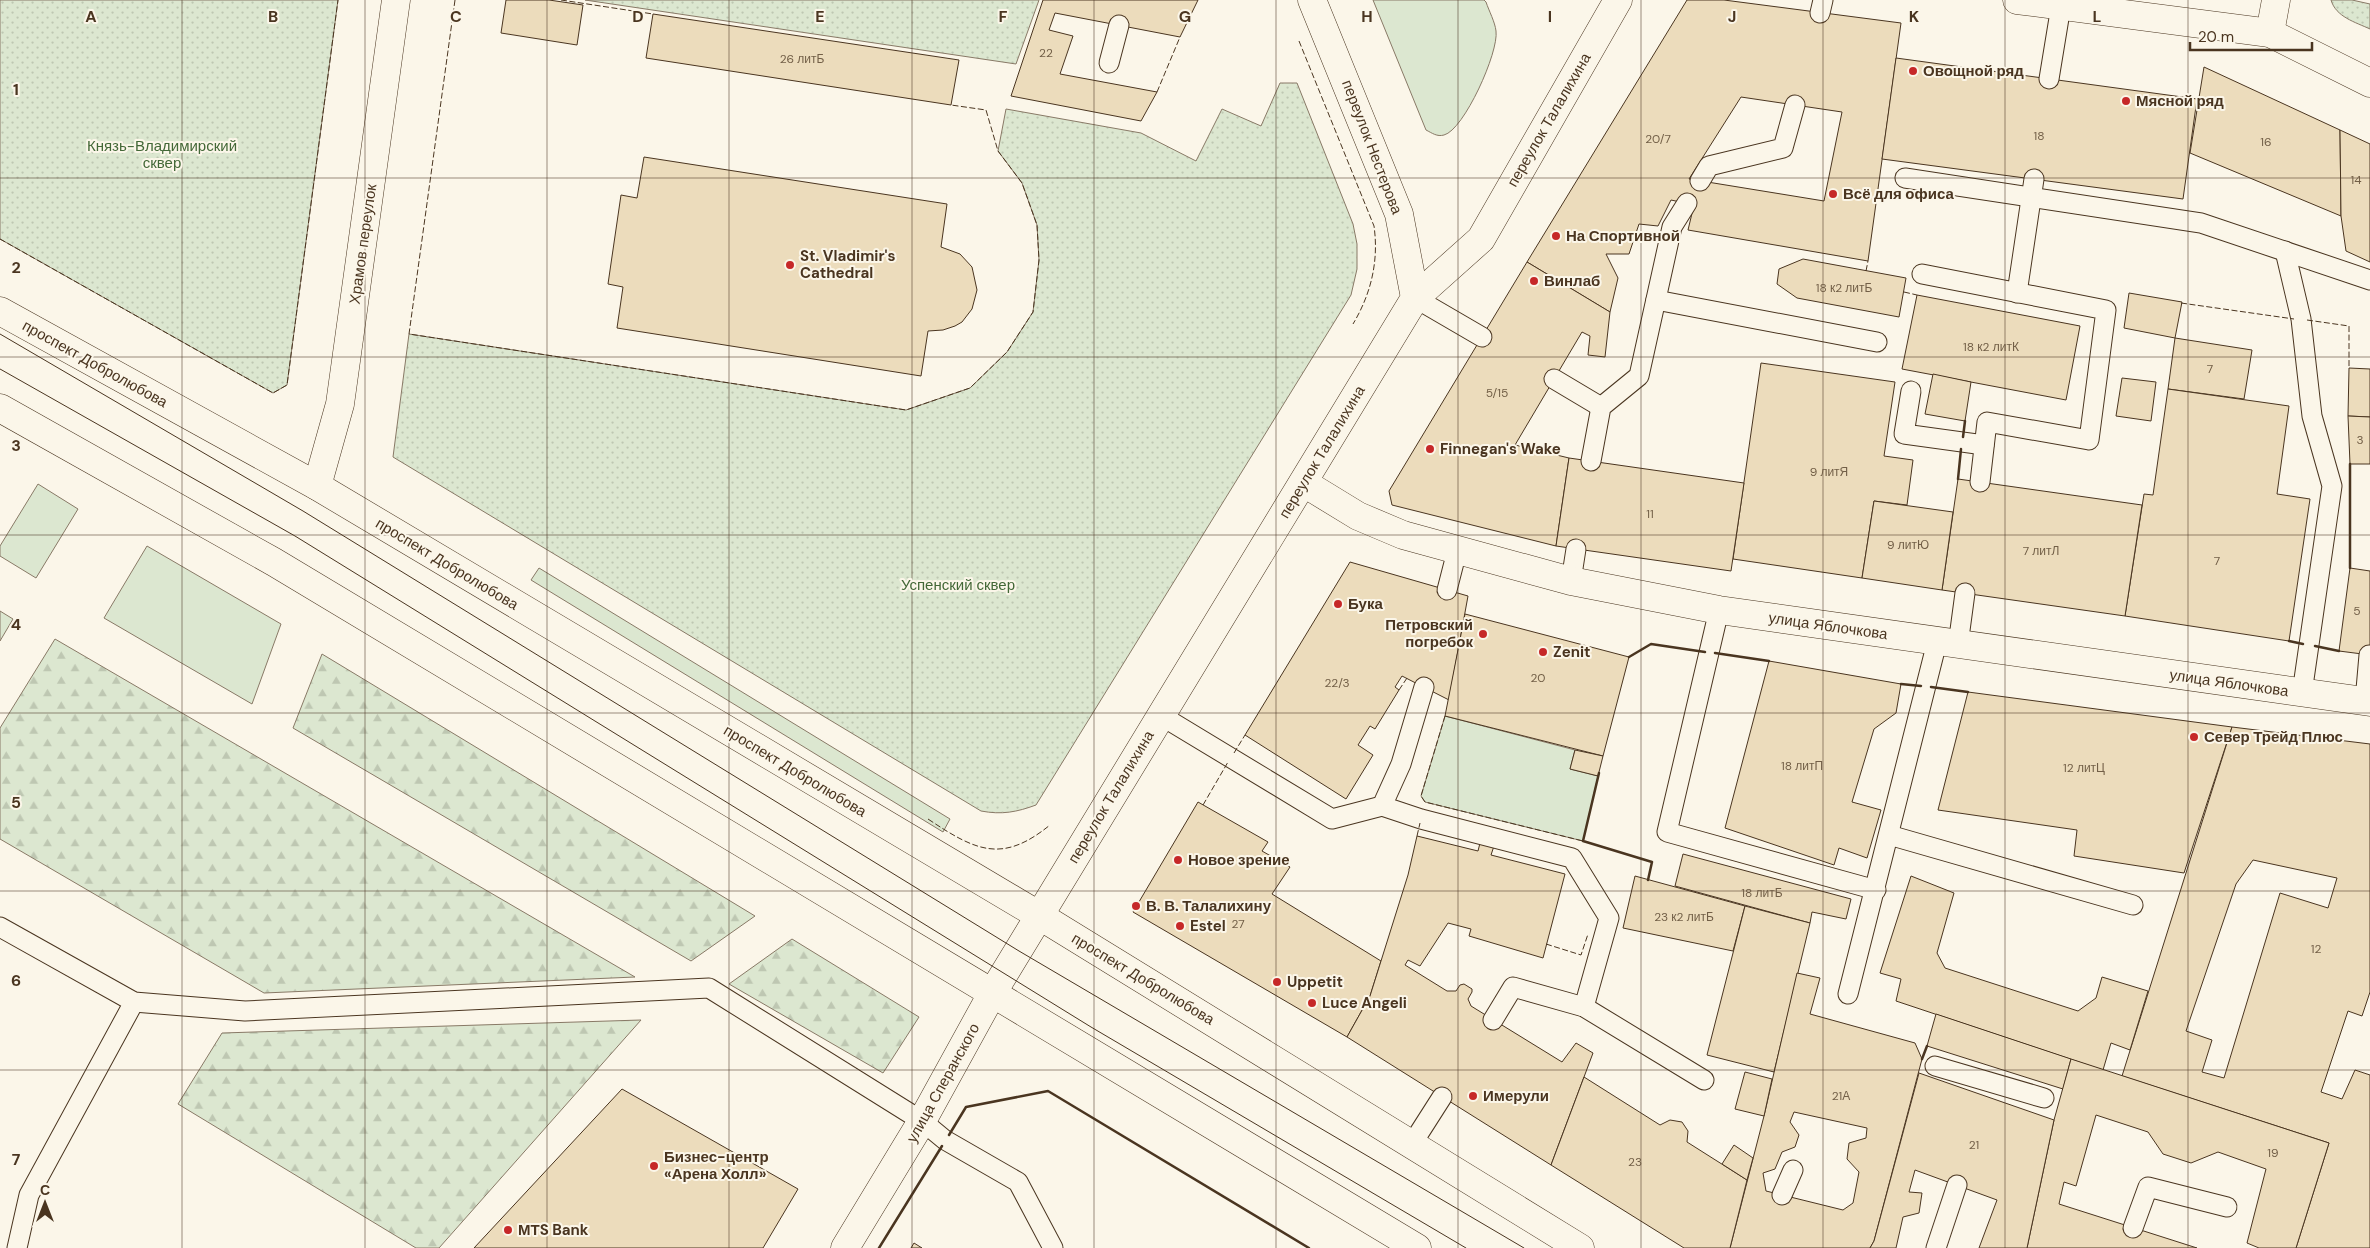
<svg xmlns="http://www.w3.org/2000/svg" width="2370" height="1248" viewBox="0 0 2370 1248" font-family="'DM Sans',sans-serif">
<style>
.grass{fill:#dce7d0;stroke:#887966}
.forest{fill:url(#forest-firs);stroke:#887966}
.park{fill:url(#park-dots);stroke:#887966}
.building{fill:#ecdcbc;stroke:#4a3520;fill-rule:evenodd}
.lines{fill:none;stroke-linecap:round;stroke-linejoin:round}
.lane-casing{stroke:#4a3520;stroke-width:21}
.street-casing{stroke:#4a3520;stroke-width:29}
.primary-casing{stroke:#4a3520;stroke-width:29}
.lane{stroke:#fbf6e9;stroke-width:19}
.street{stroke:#fbf6e9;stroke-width:28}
.primary{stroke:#fbf6e9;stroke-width:28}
.tram{stroke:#4a3520;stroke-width:1}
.fence{stroke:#4a3520;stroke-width:1;stroke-dasharray:6 2.5;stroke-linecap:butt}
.wall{stroke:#4a3520;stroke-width:2.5}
.grid{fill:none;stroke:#4a3520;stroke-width:1;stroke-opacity:0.55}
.poi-dot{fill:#c62828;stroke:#fbf6e9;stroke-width:2}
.labels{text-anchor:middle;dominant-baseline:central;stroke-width:4;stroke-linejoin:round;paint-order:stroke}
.number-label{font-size:12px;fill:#725f47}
.poi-label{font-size:15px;font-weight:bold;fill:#4a3520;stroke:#fbf6e9;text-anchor:start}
.street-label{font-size:15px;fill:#4a3520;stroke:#fbf6e9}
.park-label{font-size:15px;fill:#436837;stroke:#fbf6e9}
.grid-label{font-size:16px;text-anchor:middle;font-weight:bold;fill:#4a3520;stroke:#fbf6e9;stroke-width:4;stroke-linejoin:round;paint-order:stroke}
</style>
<defs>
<pattern id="forest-firs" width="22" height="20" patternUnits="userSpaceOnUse" patternTransform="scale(1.25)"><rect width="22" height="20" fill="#dce7d0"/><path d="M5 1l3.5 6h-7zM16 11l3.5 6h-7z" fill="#bec7b2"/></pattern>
<pattern id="park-dots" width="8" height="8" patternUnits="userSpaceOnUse" patternTransform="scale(1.25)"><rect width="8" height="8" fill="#dce7d0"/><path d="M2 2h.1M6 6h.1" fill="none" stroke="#bec7b2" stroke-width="1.8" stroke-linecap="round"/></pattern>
</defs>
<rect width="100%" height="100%" fill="#fbf6e9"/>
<g class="grass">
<path d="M 1373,0 L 1484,0 L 1486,2 C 1489,11 1495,22 1496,31 C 1499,52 1464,130 1444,135 C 1437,137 1432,133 1426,130 Z"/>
<path d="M 38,484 L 78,509 L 36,578 L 0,556 L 0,546 Z"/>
<path d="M 147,546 L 281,624 L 252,704 L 104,618 Z"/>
<path d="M 539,568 L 950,819 L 943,832 L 531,580 Z"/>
<path d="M 0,611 L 13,619 L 0,641 Z"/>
<path d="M 1445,716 L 1575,750 L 1570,769 L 1598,776 L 1583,841 L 1425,802 L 1421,796 Z"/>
</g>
<g class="forest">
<path d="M 55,639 L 635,977 L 264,993 L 0,839 L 0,728 Z"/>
<path d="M 322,654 L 755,916 L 691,961 L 293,728 Z"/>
<path d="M 792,939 L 919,1017 L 883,1073 L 729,984 Z"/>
<path d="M 641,1020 L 439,1248 L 416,1248 L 178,1104 L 222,1033 Z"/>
</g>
<g class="park">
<path d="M 0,0 L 338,0 L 287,385 L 273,393 L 0,239 Z"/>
<path d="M 585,0 L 1039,0 L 1016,64 Z"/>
<path d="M 2331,0 L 2352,0 L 2370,4 L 2370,29 C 2355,22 2336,17 2331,0 Z"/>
<path d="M 1280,83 L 1297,83 L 1353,224 L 1357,244 L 1357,269 L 1351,295 L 1036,805 C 1017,812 1002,815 981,811 L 393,457 L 409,334 L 906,410 L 970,388 L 1007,352 L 1033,312 L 1039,260 L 1037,225 L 1022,183 L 998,151 L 1006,109 L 1141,133 L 1196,161 L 1222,109 L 1261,126 Z"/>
</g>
<g class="building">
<path d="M 506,0 L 549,0 L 583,5 L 577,45 L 501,33 Z"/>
<path d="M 1043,0 L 1198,0 L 1180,37 L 1055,13 L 1049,30 L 1073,36 L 1060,74 L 1157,92 L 1141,121 L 1011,96 Z"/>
<path d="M 1687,0 L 1724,0 L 1901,23 L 1868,261 L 1688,230 L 1694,205 L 1671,200 L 1658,226 L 1639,224 L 1629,254 L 1606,254 L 1618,278 L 1610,312 L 1527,262 ZM 1741,97 L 1842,112 L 1824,201 L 1689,179 Z"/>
<path d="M 653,14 L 959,60 L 951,105 L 646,58 Z"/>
<path d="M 1896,58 L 2197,99 L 2183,199 L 1882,159 Z"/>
<path d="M 2204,67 L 2340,130 L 2341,216 L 2190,153 Z"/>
<path d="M 2340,130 L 2370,144 L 2370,262 L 2346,251 L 2341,216 Z"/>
<path d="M 644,157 L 947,204 L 941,247 L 960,254 L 972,267 L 977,290 L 972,309 L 962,322 L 955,326 L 943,330 L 928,331 L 921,376 L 617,328 L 623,287 L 608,284 L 621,195 L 637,198 Z"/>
<path d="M 1803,259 L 1906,278 L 1899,317 L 1797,298 L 1777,284 L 1779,269 Z"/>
<path d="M 1527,262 L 1610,312 L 1605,357 L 1588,355 L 1590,336 L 1582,332 L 1515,445 L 1569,458 L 1556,546 L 1392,505 L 1389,491 Z"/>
<path d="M 2129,293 L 2182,302 L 2175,338 L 2124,328 Z"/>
<path d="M 1917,295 L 2080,326 L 2066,400 L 1902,369 Z"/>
<path d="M 2175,338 L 2252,350 L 2244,399 L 2168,389 Z"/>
<path d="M 1761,363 L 1895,382 L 1884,456 L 1913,460 L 1907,505 L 1874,501 L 1862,578 L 1733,559 Z"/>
<path d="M 2349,368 L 2370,369 L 2370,417 L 2348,416 Z"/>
<path d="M 1933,374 L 1971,382 L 1965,421 L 1925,414 Z"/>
<path d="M 2122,378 L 2156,382 L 2151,421 L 2116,416 Z"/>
<path d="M 2168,389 L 2289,406 L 2277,494 L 2310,499 L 2289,641 L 2125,616 L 2144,494 L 2153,495 Z"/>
<path d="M 2348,416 L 2370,417 L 2370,464 L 2350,464 Z"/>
<path d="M 1569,458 L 1744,483 L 1731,571 L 1556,546 Z"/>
<path d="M 1958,479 L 2142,505 L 2125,616 L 1942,590 Z"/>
<path d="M 1874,501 L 1953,512 L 1942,590 L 1862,578 Z"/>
<path d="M 1350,562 L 1468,596 L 1449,700 L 1402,676 L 1395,687 L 1399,690 L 1375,729 L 1370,726 L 1358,745 L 1373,755 L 1346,799 L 1245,735 Z"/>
<path d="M 2350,568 L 2370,571 L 2370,655 L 2339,651 Z"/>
<path d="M 1465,614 L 1629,657 L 1603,756 L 1445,716 Z"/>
<path d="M 1769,661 L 1901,684 L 1896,713 L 1874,729 L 1852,802 L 1881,810 L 1867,858 L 1839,848 L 1834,865 L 1725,828 Z"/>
<path d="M 1968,692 L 2232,727 L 2184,873 L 2074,856 L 2077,830 L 1938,810 Z"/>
<path d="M 2232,727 L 2370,744 L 2370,992 L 2362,1016 L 2348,1011 L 2321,1092 L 2342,1099 L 2355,1070 L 2370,1075 L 2370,1248 L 2296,1248 L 2329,1143 L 2122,1076 ZM 2253,860 L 2337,878 L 2328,908 L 2280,893 L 2224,1078 L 2202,1072 L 2212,1040 L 2186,1031 L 2236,884 Z"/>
<path d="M 1575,750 L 1603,756 L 1598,776 L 1570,769 Z"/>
<path d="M 1198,802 L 1268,842 L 1262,851 L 1290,867 L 1272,894 L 1381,961 L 1370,996 L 1347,1037 L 1133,912 Z"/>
<path d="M 1417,836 L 1478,851 L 1480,843 L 1494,846 L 1491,855 L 1565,874 L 1543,958 L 1469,936 L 1471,929 L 1448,923 L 1420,966 L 1408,960 L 1405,965 L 1447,991 L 1456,991 L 1460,985 L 1464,984 L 1472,989 L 1472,992 L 1468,999 L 1471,1006 L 1562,1062 L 1576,1043 L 1593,1053 L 1551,1165 L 1347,1037 L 1370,996 L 1408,875 Z"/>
<path d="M 1683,854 L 1851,899 L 1846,919 L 1812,912 L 1810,923 L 1675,886 Z"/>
<path d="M 1635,876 L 1745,906 L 1733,951 L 1623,928 Z"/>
<path d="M 1911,876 L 1954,893 L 1937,953 L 1945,968 L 2078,1011 L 2096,998 L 2102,977 L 2148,991 L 2130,1050 L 2111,1043 L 2103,1070 L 1896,1001 L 1901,979 L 1880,973 Z"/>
<path d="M 1745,906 L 1810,923 L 1774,1072 L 1707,1055 Z"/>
<path d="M 1797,973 L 1820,978 L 1810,1014 L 1915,1043 L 1922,1059 L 1874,1241 L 1870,1248 L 1730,1248 L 1764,1116 ZM 1794,1112 L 1867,1128 L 1866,1138 L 1849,1143 L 1847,1159 L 1859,1172 L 1853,1203 L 1843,1210 L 1766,1191 L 1763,1173 L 1775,1169 L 1782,1152 L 1795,1147 L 1799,1135 L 1790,1122 Z"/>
<path d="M 1936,1014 L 2071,1059 L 2063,1089 L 1927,1046 Z"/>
<path d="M 2071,1059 L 2329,1143 L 2296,1248 L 2259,1248 L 2247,1243 L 2266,1169 L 2218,1152 L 2191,1163 L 2163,1154 L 2148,1132 L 2096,1115 L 2076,1186 L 2064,1182 L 2059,1204 L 2197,1248 L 2027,1248 L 2054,1120 Z"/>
<path d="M 1745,1072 L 1772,1079 L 1764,1116 L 1735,1109 Z"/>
<path d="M 1919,1073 L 2054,1120 L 2027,1248 L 1979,1248 L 1997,1200 L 1915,1170 L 1909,1192 L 1922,1193 L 1919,1213 L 1903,1217 L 1896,1248 L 1870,1248 L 1874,1241 Z"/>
<path d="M 1584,1077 L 1660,1125 L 1670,1120 L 1682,1122 L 1688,1131 L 1687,1142 L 1747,1180 L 1730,1248 L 1684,1248 L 1551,1165 Z"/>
<path d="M 622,1089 L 798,1189 L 763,1248 L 474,1248 Z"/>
<path d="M 1734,1145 L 1753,1158 L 1747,1180 L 1722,1164 Z"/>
<path d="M 914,1243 L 922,1248 L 911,1248 Z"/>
</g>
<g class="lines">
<defs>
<g id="lane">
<path d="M 1820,13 L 1823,0"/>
<path d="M 1109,63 L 1119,25"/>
<path d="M 2049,79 L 2061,6"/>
<path d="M 1905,178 L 2201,223 L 2370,280"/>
<path d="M 1700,181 L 1709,166 L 1783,148 L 1795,105"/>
<path d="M 2285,251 L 2301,319 L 2312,416 L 2332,486 L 2302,693"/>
<path d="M 1922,274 L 2106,310 L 2089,440 L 1987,422 L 1980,482"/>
<path d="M 2017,293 L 2034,179"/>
<path d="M 1415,298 L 1482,337"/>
<path d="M 1656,300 L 1877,342"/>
<path d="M 1554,379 L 1601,407"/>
<path d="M 1911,391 L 1904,434 L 1984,445"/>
<path d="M 1591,461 L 1601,407 L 1639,376 L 1672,227 L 1687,203"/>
<path d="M 1571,581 L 1576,549"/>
<path d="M 1447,590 L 1457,551"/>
<path d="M 1719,610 L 1667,832 L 1876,890"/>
<path d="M 1958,645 L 1965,593"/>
<path d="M 2365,701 L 2369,655"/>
<path d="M 1160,715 L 1332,819 L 1382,806 L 1401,764 L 1424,687"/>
<path d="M 1382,806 L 1421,819 L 1572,858 L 1609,918 L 1584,1007"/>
<path d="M 1889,835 L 2133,905"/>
<path d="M 0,927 L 134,1002 L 245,1011 L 709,988 L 922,1121 L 945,1140 L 1018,1182 L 1053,1248"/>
<path d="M 1848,994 L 1937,642"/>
<path d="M 1493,1020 L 1513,987 L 1584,1007 L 1704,1080"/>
<path d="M 1935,1066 L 2044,1098"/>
<path d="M 1412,1144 L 1442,1097"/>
<path d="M 1782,1195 L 1793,1170"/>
<path d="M 2133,1228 L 2148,1187 L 2227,1207"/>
<path d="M 17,1248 L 29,1195 L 134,1002"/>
<path d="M 1936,1248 L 1957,1185"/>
</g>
<g id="street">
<path d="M 2017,0 L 2270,33 L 2370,83"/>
<path d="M 2270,33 L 2276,0"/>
<path d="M 1415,298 L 1481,239 L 1618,0"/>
<path d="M 1304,483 L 1358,516 L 1403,535 L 1571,581 L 1719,610 L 2370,702"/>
<path d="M 317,486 L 340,404 L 396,0"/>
<path d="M 845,1248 L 922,1121 L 993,992"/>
</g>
<g id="primary">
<path d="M 0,311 L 317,486 L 1040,916 L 1580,1248"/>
<path d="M 0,408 L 274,562 L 1417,1248"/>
<path d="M 993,992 L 1415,298 L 1399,214 L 1312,0"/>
</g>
</defs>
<use href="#lane" class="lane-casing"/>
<use href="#street" class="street-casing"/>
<use href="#primary" class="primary-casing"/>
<use href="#lane" class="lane"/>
<use href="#street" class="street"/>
<use href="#primary" class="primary"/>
<g class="tram">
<path d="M 0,334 L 303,511 L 1019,951 L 1524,1248"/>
<path d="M 0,369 L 295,536 L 1091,1027 L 1466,1248"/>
</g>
<g class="fence">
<path d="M 455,0 L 409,334 L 906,410 L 970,388 L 1007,352 L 1033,312 L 1039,260 L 1037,225 L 1022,183 L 998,151 L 986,110 L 951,105"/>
<path d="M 561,0 L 653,14"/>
<path d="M 1299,41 L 1374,226 C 1379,261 1371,294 1353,324"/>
<path d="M 1157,92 L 1180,37"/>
<path d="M 0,239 L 273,393 L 287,385 L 338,0"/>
<path d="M 1866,271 L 1868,261"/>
<path d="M 1904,292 L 1917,295"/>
<path d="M 2181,303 L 2294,319"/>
<path d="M 2307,320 L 2349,326 L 2349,368"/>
<path d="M 1399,690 L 1407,678"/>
<path d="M 1445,716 L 1421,796 L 1425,802 L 1583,841"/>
<path d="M 1234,753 L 1245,735"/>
<path d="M 1203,805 L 1228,762"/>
<path d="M 928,819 C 976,851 1002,864 1050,825"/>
<path d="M 1417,836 L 1420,823"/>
<path d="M 1546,944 L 1581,955 L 1588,934"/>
</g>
<g class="wall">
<path d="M 1963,437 L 1965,421"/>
<path d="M 2350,464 L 2350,568"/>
<path d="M 1958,479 L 1961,449"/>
<path d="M 2289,641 L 2303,644"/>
<path d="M 2315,646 L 2339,651"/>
<path d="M 1715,653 L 1769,661"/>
<path d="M 1629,657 L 1651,644 L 1705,652"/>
<path d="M 1901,684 L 1921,686"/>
<path d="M 1931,687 L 1968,692"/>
<path d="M 1599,773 L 1583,841 L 1652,862 L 1648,880"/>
<path d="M 1922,1059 L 1927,1046"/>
<path d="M 949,1135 L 966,1107 L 1048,1091 L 1309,1248"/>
<path d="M 879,1248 L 942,1146"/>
</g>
</g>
<path class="grid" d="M 182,0 L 182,1248M 365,0 L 365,1248M 547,0 L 547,1248M 729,0 L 729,1248M 912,0 L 912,1248M 1094,0 L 1094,1248M 1276,0 L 1276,1248M 1458,0 L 1458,1248M 1641,0 L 1641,1248M 1823,0 L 1823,1248M 2005,0 L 2005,1248M 2188,0 L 2188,1248M 0,178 L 2370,178M 0,357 L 2370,357M 0,535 L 2370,535M 0,713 L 2370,713M 0,891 L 2370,891M 0,1070 L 2370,1070"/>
<g class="poi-dot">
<circle cx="1913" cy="71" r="5"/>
<circle cx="2126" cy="101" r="5"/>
<circle cx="1833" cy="194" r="5"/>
<circle cx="1556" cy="236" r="5"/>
<circle cx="790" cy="265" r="5"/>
<circle cx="1534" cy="281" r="5"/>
<circle cx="1430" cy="449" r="5"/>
<circle cx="1338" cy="604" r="5"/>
<circle cx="1483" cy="634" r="5"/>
<circle cx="1543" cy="652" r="5"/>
<circle cx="2194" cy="737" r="5"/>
<circle cx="1178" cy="860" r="5"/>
<circle cx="1136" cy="906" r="5"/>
<circle cx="1180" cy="926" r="5"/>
<circle cx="1277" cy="982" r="5"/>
<circle cx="1312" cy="1003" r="5"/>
<circle cx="1473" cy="1096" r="5"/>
<circle cx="654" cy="1166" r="5"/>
<circle cx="508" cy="1230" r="5"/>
</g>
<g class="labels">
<g class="number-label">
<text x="1046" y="53">22</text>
<text x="802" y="59">26 литБ</text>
<text x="2039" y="136">18</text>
<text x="1658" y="139">20/7</text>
<text x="2266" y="142">16</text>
<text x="2356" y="180">14</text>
<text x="1844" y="288">18 к2 литБ</text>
<text x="1991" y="347">18 к2 литК</text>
<text x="2210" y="369">7</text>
<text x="1497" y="393">5/15</text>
<text x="2360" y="440">3</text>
<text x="1829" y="472">9 литЯ</text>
<text x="1650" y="514">11</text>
<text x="1908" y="545">9 литЮ</text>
<text x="2041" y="551">7 литЛ</text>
<text x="2217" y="561">7</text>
<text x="2357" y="611">5</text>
<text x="1538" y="678">20</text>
<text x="1337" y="683">22/3</text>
<text x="1802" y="766">18 литП</text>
<text x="2084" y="768">12 литЦ</text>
<text x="1762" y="893">18 литБ</text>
<text x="1684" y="917">23 к2 литБ</text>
<text x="1238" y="924">27</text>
<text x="2316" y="949">12</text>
<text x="1841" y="1096">21А</text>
<text x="1974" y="1145">21</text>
<text x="2273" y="1153">19</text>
<text x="1635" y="1162">23</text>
</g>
<g class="poi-label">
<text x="1923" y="71">Овощной ряд</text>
<text x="2136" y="101">Мясной ряд</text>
<text x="1843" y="194">Всё для офиса</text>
<text x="1566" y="236">На Спортивной</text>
<text x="800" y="256">St. Vladimir's<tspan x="800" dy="17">Cathedral</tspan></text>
<text x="1544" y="281">Винлаб</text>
<text x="1440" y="449">Finnegan's Wake</text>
<text x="1348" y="604">Бука</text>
<text x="1473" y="625" text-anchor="end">Петровский<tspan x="1473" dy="17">погребок</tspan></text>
<text x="1553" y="652">Zenit</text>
<text x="2204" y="737">Север Трейд Плюс</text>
<text x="1188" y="860">Новое зрение</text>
<text x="1146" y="906">В. В. Талалихину</text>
<text x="1190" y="926">Estel</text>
<text x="1287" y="982">Uppetit</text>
<text x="1322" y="1003">Luce Angeli</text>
<text x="1483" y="1096">Имерули</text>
<text x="664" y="1157">Бизнес-центр<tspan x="664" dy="17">«Арена Холл»</tspan></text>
<text x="518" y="1230">МТS Bank</text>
</g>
<g class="street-label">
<text transform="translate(1549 120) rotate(-60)">переулок Талалихина</text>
<text transform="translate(1372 147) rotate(69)">переулок Нестерова</text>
<text transform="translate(363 244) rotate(-82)">Храмов переулок</text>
<text transform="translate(95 364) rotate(29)">проспект Добролюбова</text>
<text transform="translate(1322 452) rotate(-59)">переулок Талалихина</text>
<text transform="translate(447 564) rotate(31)">проспект Добролюбова</text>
<text transform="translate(1828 626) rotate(8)">улица Яблочкова</text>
<text transform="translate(2229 683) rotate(8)">улица Яблочкова</text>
<text transform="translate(795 771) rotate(31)">проспект Добролюбова</text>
<text transform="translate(1111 797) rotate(-59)">переулок Талалихина</text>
<text transform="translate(1143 979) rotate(31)">проспект Добролюбова</text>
<text transform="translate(943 1083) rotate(-61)">улица Сперанского</text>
</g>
<g class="park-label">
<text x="162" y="146">Князь-Владимирский<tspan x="162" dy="17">сквер</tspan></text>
<text x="958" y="585">Успенский сквер</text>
</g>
</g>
<g class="grid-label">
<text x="91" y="22">A</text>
<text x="273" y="22">B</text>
<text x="456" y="22">C</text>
<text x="638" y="22">D</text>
<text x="820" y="22">E</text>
<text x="1003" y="22">F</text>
<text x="1185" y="22">G</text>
<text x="1367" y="22">H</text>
<text x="1550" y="22">I</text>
<text x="1732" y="22">J</text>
<text x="1914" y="22">K</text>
<text x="2097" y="22">L</text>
<text x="16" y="95">1</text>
<text x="16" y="273">2</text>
<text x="16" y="451">3</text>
<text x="16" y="630">4</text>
<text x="16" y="808">5</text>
<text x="16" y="986">6</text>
<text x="16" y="1165">7</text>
</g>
<g transform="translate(45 1203)" stroke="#fbf6e9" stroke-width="4" paint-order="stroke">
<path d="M0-4L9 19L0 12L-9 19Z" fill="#4a3520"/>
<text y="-8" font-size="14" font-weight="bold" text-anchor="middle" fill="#4a3520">С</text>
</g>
<path d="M2190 42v8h122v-8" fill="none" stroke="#4a3520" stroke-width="2.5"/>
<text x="2198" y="42" font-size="15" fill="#4a3520" stroke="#fbf6e9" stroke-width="4" paint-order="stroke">20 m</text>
</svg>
